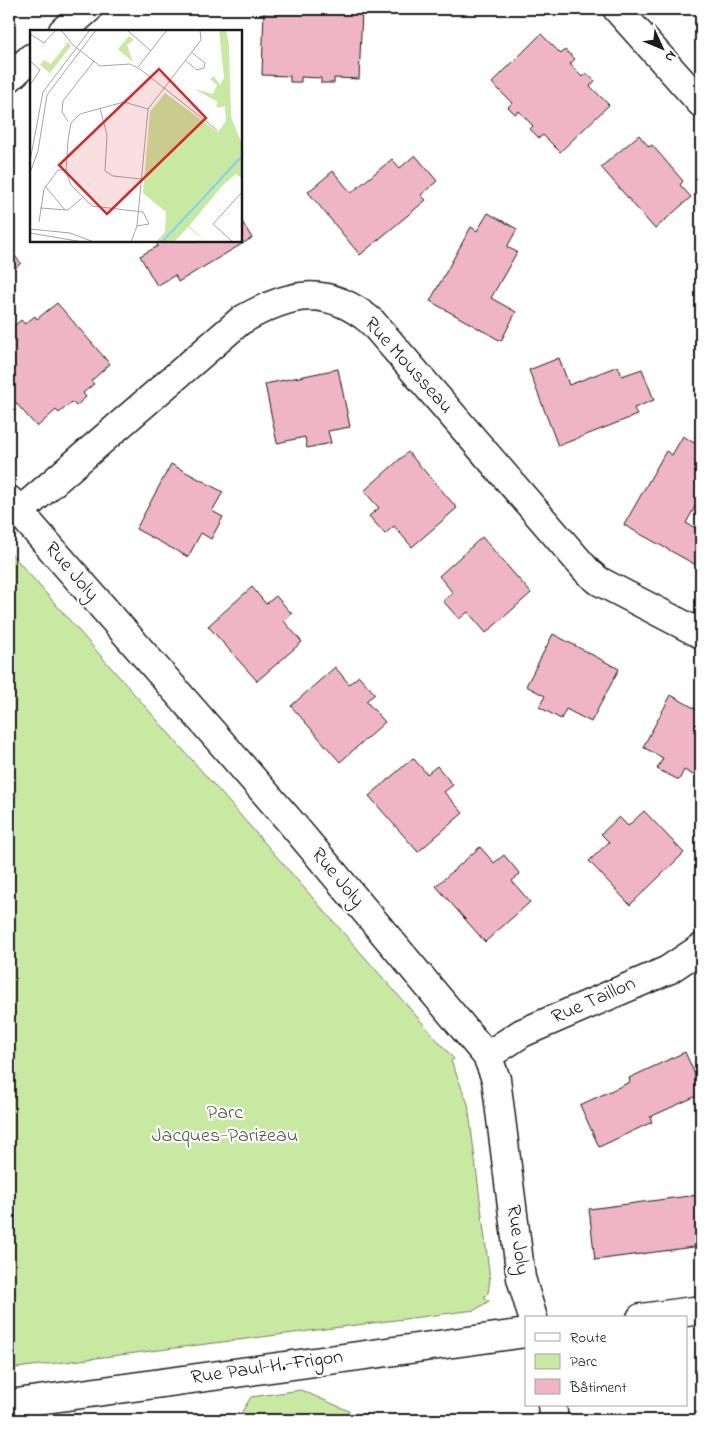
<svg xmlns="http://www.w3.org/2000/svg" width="710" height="1429" viewBox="0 0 710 1429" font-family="'Indie Flower',sans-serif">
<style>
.green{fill:#c8e9a1;stroke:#72825e}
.building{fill:#efb5c7;stroke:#1c1c1c}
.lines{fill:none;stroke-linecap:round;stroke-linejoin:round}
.street-casing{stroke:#1c1c1c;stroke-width:31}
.street{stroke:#fff;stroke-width:28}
.labels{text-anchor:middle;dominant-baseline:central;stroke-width:4.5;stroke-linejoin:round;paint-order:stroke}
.street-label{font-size:20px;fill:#1c1c1c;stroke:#fff}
.park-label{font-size:20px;fill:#505a44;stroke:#fff}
.inset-river{fill:none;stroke:#88d2e9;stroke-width:2.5}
.inset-road{fill:none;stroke:#a4a4a4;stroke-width:1}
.view{fill:#d62828;fill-opacity:0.15;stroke:#d62828;stroke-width:2.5}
.inset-edge{fill:none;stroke:#1c1c1c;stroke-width:2.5}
</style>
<rect width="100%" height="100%" fill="#fff"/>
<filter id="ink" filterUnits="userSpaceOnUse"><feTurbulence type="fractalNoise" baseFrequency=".02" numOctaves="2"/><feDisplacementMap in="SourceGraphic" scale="10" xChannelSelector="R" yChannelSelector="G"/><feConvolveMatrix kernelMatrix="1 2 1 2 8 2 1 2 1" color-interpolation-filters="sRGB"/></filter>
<g filter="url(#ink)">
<g class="green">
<path d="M 9,551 L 454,1059 L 451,1061 L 468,1104 L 490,1279 L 488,1293 L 484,1297 L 489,1301 L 475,1310 L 9,1369 Z"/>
<path d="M 301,1390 L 349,1411 L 353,1420 L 237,1420 L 251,1397 Z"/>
</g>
<g class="building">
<path d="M 264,9 L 362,11 L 359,79 L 334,78 L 334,83 L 321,83 L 321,78 L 301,77 L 301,82 L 290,82 L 290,76 L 262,75 Z"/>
<path d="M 541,34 L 561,54 L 565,50 L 575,59 L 570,64 L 582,77 L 586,73 L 595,81 L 590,86 L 609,105 L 560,152 L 543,135 L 539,138 L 530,129 L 533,126 L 519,111 L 515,114 L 508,107 L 512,103 L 492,83 Z"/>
<path d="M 639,135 L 649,147 L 652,145 L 683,181 L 680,185 L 691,197 L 655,229 L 601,167 Z"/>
<path d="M 415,155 L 437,181 L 421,195 L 426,200 L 360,255 L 308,192 L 333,171 L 351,193 L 392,159 L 400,168 Z"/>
<path d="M 488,213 L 517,229 L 507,247 L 517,252 L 491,298 L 516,312 L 501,341 L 430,301 L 471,227 L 477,231 Z"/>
<path d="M 241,220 L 252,238 L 178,282 L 175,275 L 157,286 L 140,256 L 158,246 L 155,241 L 241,241 Z"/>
<path d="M 9,249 L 21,263 L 9,274 Z"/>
<path d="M 57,303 L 110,364 L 91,381 L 94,384 L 83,393 L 86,397 L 76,406 L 72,402 L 59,413 L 56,410 L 37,427 L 9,395 L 9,337 L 13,333 L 9,330 L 21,320 L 25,324 L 35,316 L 37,319 Z"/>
<path d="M 559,358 L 569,385 L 618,366 L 622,376 L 642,369 L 654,400 L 634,408 L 637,415 L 558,446 L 529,370 Z"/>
<path d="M 338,369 L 350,427 L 328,431 L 331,443 L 307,448 L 305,437 L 277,443 L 265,384 Z"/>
<path d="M 683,436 L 701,447 L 701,496 L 686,523 L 701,531 L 701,555 L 696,565 L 624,525 L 666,451 L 672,455 Z"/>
<path d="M 408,452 L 457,508 L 412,547 L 394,526 L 385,534 L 369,516 L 379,508 L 364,491 Z"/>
<path d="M 171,464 L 223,492 L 212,511 L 223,517 L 211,539 L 201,533 L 188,557 L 136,529 Z"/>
<path d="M 482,537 L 531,593 L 486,633 L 468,612 L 459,619 L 443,601 L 453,593 L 439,576 Z"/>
<path d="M 252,587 L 266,604 L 276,596 L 292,614 L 284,621 L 302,642 L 257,681 L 208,626 Z"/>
<path d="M 553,634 L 619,669 L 591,722 L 566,709 L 561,719 L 539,707 L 545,696 L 526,686 Z"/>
<path d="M 335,667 L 349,684 L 359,676 L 375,694 L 366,701 L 385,722 L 340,762 L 291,706 Z"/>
<path d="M 671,695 L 701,712 L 701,779 L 684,770 L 679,780 L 657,769 L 663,758 L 643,747 Z"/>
<path d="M 413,758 L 427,774 L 437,766 L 453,785 L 444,792 L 463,813 L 418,852 L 369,796 Z"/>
<path d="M 644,811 L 684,853 L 630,905 L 589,861 L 609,842 L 601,834 L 619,817 L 628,826 Z"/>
<path d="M 480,847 L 494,863 L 504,855 L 520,874 L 512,881 L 530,902 L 485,942 L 436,886 Z"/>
<path d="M 685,1052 L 701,1088 L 701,1094 L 650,1117 L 652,1122 L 599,1147 L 580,1105 L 630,1082 L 629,1078 Z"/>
<path d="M 697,1195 L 701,1246 L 595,1260 L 589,1209 Z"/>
</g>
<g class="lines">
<defs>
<g id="street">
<path d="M 617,9 L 701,103"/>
<path d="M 63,31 L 88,9"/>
<path d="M 9,78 L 31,58"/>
<path d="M 9,500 L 288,819 L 487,1056 L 496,1079 L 521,1278 L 533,1318"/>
<path d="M 19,512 L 240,321 C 288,293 326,283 372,322 L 588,572 L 599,581 L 701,634"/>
<path d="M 487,1056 L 522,1033 L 668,970 L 701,948"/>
<path d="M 641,1318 L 701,1310"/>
<path d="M 9,1404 L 526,1333"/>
<path d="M 552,1405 L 554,1420"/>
</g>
</defs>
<use href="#street" class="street-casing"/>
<use href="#street" class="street"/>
</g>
</g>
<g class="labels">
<g class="street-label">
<text transform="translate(408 366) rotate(48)">Rue Mousseau</text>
<text transform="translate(71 572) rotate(49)">Rue Joly</text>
<text transform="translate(337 878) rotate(50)">Rue Joly</text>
<text transform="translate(594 1001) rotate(-24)">Rue Taillon</text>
<text transform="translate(517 1240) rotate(82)">Rue Joly</text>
<text transform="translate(267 1368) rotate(-8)">Rue Paul-H.-Frigon</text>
</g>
<g class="park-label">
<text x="225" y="1113">Parc<tspan x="225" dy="23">Jacques-Parizeau</tspan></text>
</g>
</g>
<g transform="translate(30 30)">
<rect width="212" height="212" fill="#fff"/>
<path d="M 189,0 L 196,0 L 199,15 L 201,87 L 212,114 L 212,128 L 208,125 L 212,130 L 212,148 L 206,144 L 193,155 L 159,196 L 177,212 L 158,197 L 144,212 L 134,212 L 193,144 L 131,212 L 126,212 L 135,202 L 136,182 L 113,163 L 120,82 L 135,63 L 188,102 L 196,91 L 195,76 L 188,78 L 186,76 L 188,72 L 164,59 L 183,64 L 187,55 L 180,49 L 184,46 L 190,55 L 194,48 ZM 99,6 L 104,10 L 97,15 L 103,32 L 88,19 ZM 38,12 L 41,16 L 20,43 L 10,35 L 14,30 L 21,34 Z" fill="#c8e9a1"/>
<path class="inset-river" d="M 132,212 L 213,125"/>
<path class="inset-road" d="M 31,0 L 43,15 L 70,36 L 100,34 L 110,39 L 187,100M 97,0 L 121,21M 0,4 L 14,13 L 26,0M 155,30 L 167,40 L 174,38 L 175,33 L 161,22M 0,31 L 10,40 L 0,55M 108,37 L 137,0M 70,78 L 77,105 L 75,141 L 83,146 L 111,149M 38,91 L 32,82 L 33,71 L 64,31M 0,131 L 13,62 L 60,0M 0,143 L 8,121 L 17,65 L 66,0M 15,156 L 35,180M 10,178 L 38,180 L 52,168M 9,192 L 14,159 L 28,140 L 36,140M 107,196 L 119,194 L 113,182 L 62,176 L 41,155 L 36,142 L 38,110 L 41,93 L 50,84 L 94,72 L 118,79M 0,199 L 40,203 L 64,212M 0,203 L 53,212M 101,212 L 107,196 L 118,79 L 171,10 L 170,0M 203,212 L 183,194 L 213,161"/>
<path class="view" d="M 129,39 L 176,88 L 77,184 L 29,135 Z"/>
<rect width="212" height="212" class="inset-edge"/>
</g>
<rect width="710" height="1429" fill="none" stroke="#fff" stroke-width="30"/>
<rect x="15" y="15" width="680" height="1399" fill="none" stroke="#1c1c1c" stroke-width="2" filter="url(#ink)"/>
<rect x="525" y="1316" width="162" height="90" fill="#ffffff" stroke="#a4a4a4"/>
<rect x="535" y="1333" width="25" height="8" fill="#ffffff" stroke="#a4a4a4"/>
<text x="570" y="1342" font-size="15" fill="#1c1c1c">Route</text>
<rect x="535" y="1354" width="25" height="15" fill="#c8e9a1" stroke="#a4a4a4"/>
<text x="570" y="1366" font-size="15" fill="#1c1c1c">Parc</text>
<rect x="535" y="1379" width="25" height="15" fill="#efb5c7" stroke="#a4a4a4"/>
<text x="570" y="1392" font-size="15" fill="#1c1c1c">Bâtiment</text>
<g transform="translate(662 48) rotate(134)" stroke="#ffffff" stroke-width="4" paint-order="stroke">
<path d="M0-4L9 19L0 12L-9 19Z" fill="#1c1c1c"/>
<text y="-8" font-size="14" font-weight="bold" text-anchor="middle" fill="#1c1c1c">N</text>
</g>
</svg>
